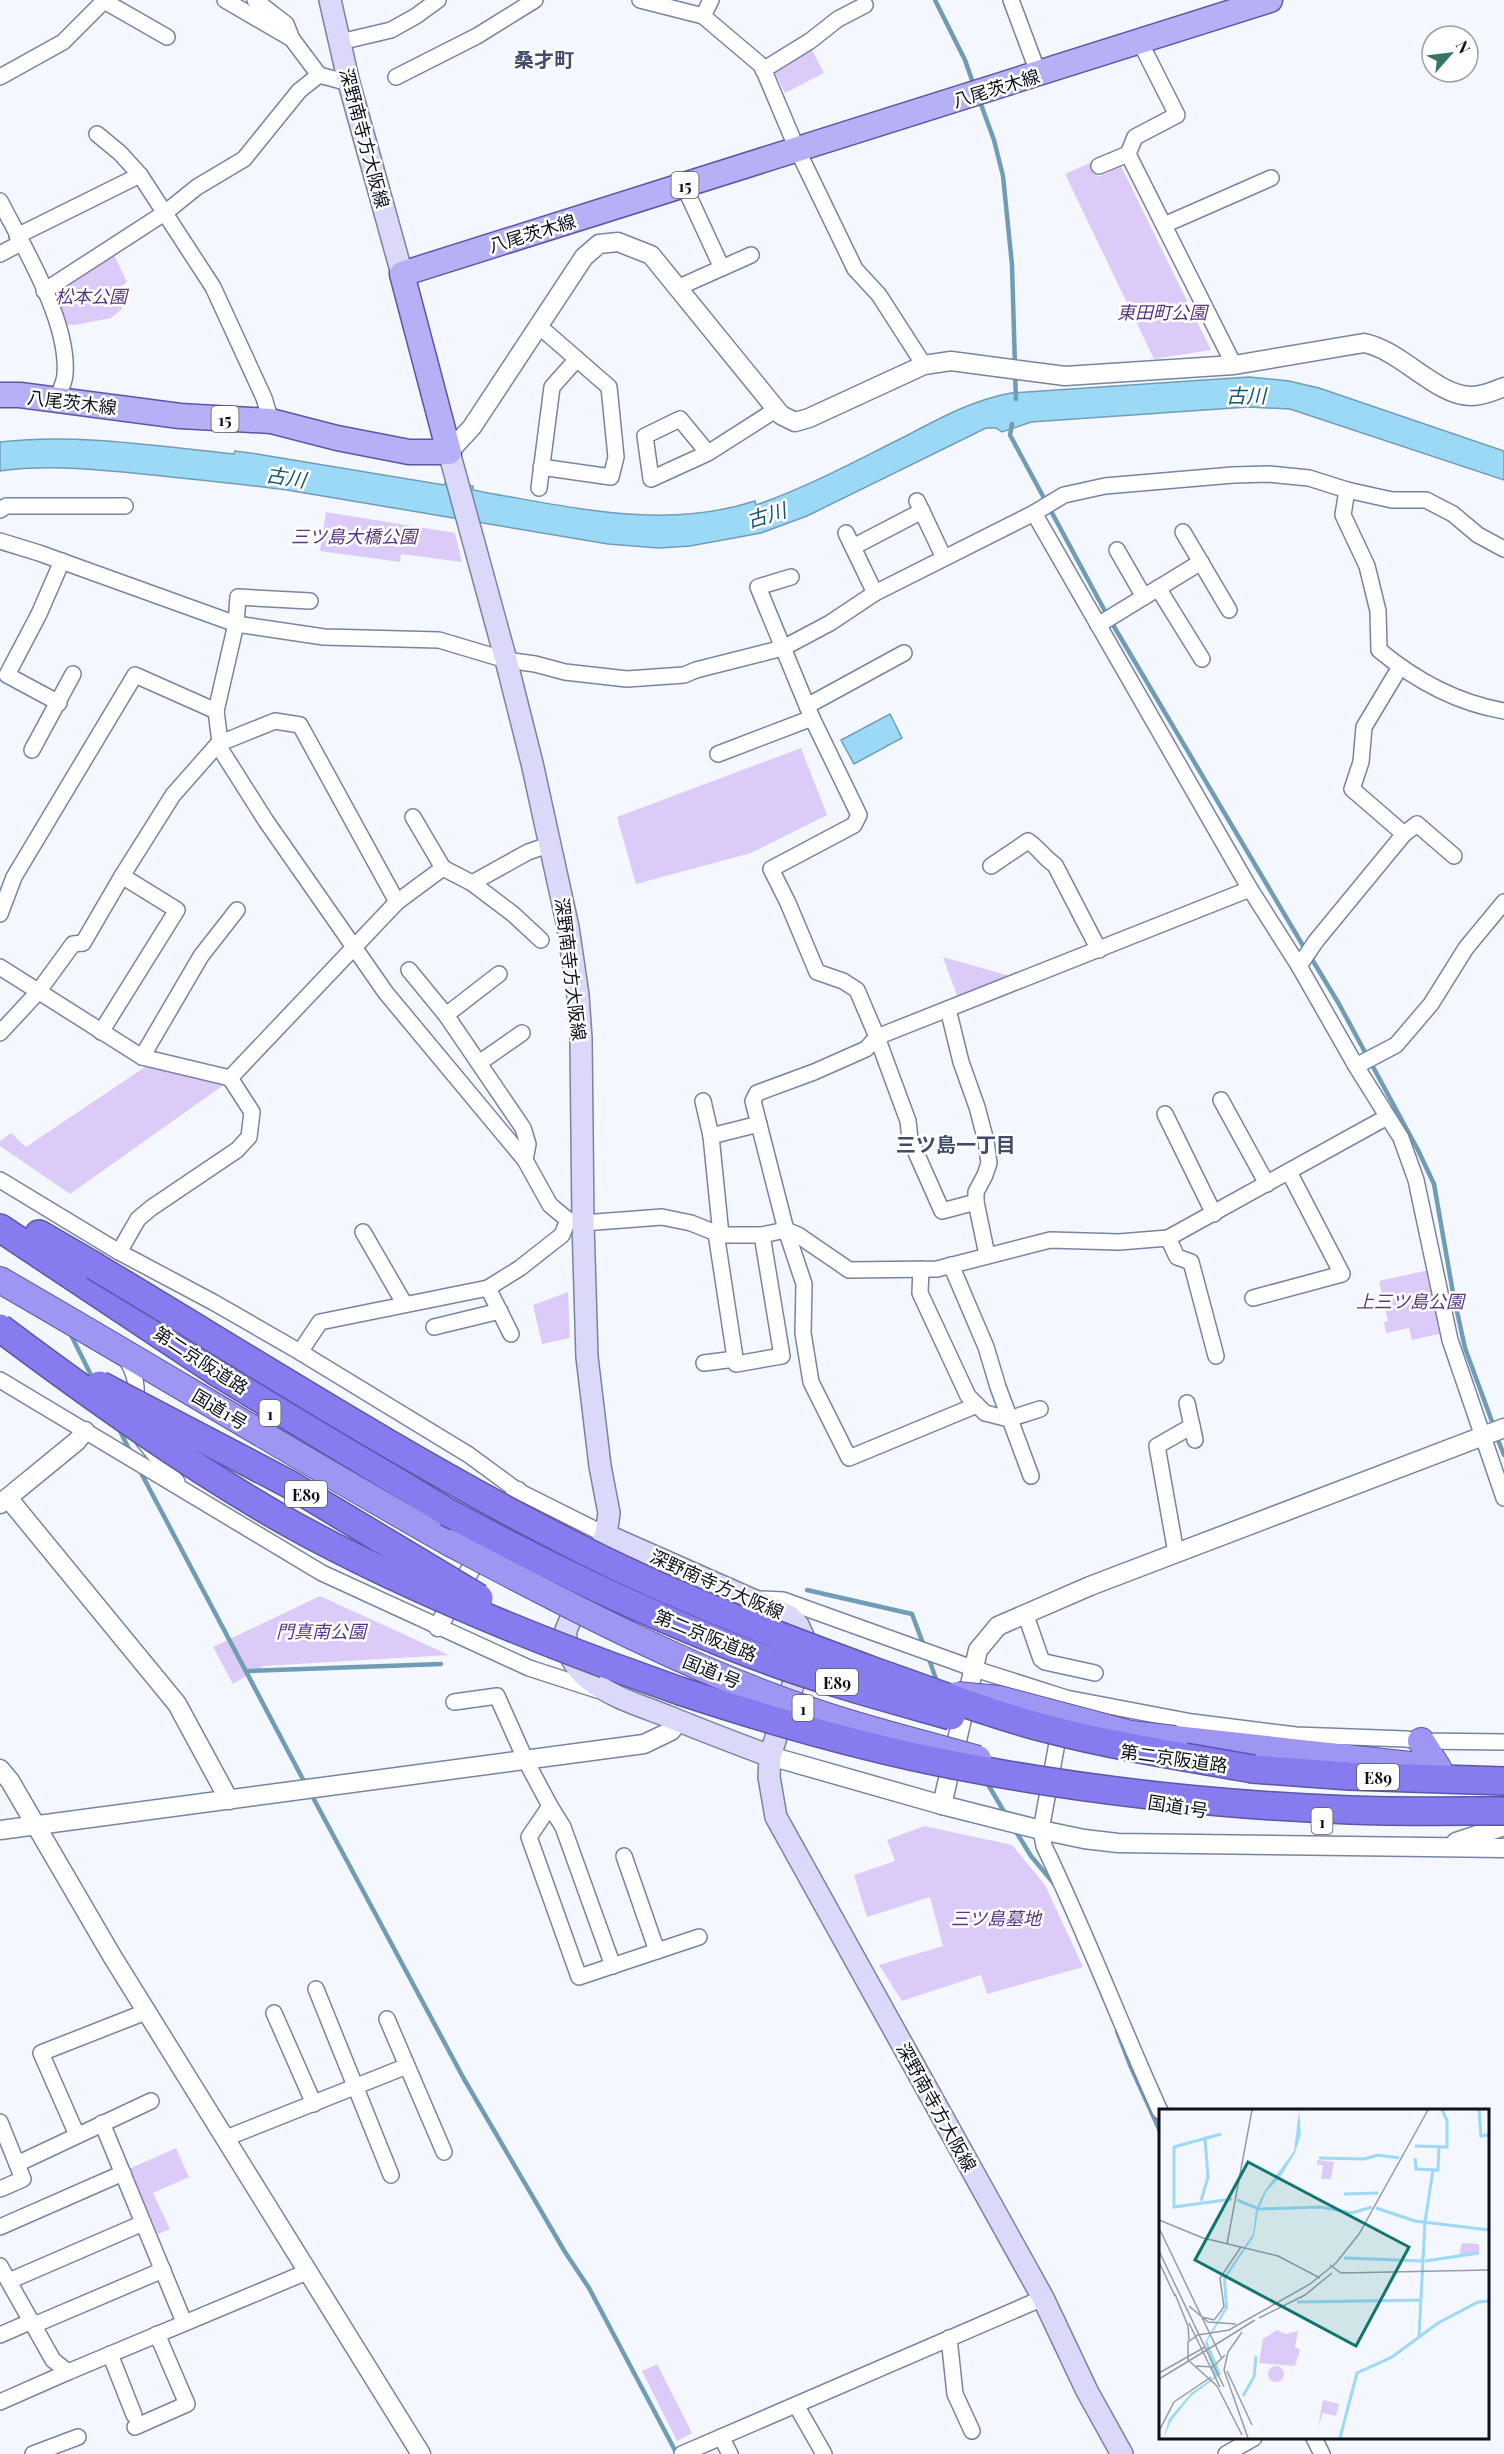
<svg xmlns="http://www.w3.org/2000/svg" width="1504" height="2454" viewBox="0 0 1504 2454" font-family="'Playfair Display','Noto Sans JP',serif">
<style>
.green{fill:#dccbf8}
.water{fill:#9bd9f7;stroke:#709db5;stroke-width:1.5}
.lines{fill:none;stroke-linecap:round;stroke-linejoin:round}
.stream{stroke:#709db5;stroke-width:4.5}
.minor-casing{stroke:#7784a3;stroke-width:18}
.tertiary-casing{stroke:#7784a3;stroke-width:21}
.secondary-casing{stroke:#7784a3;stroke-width:24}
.primary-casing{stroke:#5b57a6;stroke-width:27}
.trunk-casing{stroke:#5b57a6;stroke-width:28}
.motorway-casing{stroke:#5b57a6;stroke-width:30}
.minor{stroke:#fff;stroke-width:15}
.tertiary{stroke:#fff;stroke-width:18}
.secondary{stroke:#dbd8fa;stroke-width:21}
.primary{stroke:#b6b0f6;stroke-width:24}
.trunk{stroke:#9e96f3;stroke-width:26}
.motorway{stroke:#867cf0;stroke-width:27}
.trunk-bridge-casing{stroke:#5b57a6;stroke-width:28;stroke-linecap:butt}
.motorway-bridge-casing{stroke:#5b57a6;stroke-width:30;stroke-linecap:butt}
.trunk-bridge{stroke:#9e96f3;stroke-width:26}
.motorway-bridge{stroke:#867cf0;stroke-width:27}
.labels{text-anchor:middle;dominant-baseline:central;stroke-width:5;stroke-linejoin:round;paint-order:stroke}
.shield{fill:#fff;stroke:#555860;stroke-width:1.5}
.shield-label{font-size:16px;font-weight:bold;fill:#0c111c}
.street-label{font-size:18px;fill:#0c111c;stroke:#fff}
.park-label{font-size:18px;font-style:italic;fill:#593681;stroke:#fff}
.neighbourhood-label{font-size:20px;font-weight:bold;fill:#404c68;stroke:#fff}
.water-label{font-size:20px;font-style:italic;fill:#16556f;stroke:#fff}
.inset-river{fill:none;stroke:#9bd9f7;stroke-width:3}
.inset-road{fill:none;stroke:#979ba4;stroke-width:1.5}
.view{fill:#0f766e;fill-opacity:0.15;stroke:#0f766e;stroke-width:3}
.inset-edge{fill:none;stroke:#0c111c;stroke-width:3}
</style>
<rect width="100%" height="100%" fill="#f4f7fe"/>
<g class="green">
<path d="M 811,48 L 824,73 L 785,93 L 772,68 Z"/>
<path d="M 1092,162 L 1098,177 L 1121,166 L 1211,350 L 1154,359 L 1065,174 Z"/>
<path d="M 113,253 L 127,282 L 117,289 L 122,309 L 111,318 L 75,325 L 62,324 L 50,291 Z"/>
<path d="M 326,512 L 455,533 L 462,562 L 401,554 L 400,562 L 320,551 Z"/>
<path d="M 801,748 L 827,815 L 751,853 L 636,884 L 617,817 Z"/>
<path d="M 943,957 L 1010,976 L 958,998 Z"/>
<path d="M 148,1065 L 225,1084 L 70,1194 L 0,1146 L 0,1141 L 11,1133 L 26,1147 Z"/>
<path d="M 1429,1270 L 1443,1333 L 1412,1340 L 1409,1328 L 1386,1333 L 1384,1322 L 1388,1321 L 1379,1281 Z"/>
<path d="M 568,1292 L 570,1338 L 542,1344 L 533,1305 Z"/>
<path d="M 320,1596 L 449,1655 L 263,1666 L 233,1684 L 213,1647 Z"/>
<path d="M 924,1826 L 1012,1845 L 1045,1885 L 1083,1967 L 987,1994 L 981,1975 L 902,2001 L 879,1965 L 943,1946 L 930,1897 L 867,1917 L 854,1875 L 895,1861 L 887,1840 Z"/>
<path d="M 176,2148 L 189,2177 L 153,2193 L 170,2229 L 158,2234 L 129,2169 Z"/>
<path d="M 657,2364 L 692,2433 L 677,2441 L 642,2371 Z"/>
</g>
<g class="water">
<path d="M 1249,377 L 1289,381 L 1319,388 L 1504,451 L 1504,480 L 1290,409 L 1248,407 L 1031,422 L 1002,432 L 996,428 L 986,428 L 807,516 L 761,533 L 690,546 L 659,548 L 608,544 L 287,490 C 242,484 197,480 153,475 C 102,470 51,464 0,471 L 0,442 C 78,433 156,446 234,454 L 235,451 L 257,454 L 444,485 L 446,481 L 473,486 L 473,490 L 488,493 C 577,508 666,530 755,501 L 756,505 C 808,487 857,460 906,436 C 940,418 973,400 1011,393 Z"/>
<path d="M 890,714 L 902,738 L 854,764 L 841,740 Z"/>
</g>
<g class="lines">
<g class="stream">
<path d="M 935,0 L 965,60 L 974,86"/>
<path d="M 979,99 L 994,140 L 1003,176 L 1012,265 L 1015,366"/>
<path d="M 1015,374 L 1016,399"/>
<path d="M 1012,424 L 1010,435 L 1106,613 L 1305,949"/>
<path d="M 1310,956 L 1339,1004 L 1418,1150 L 1434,1184 L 1453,1293 L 1465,1348 L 1494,1427"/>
<path d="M 70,1333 L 93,1379"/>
<path d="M 119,1429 L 131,1453"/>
<path d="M 1496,1435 L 1504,1455"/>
<path d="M 139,1469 L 306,1785"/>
<path d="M 807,1590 L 912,1614 L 924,1646"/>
<path d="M 928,1656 L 937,1682"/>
<path d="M 246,1671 L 441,1664"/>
<path d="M 986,1781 L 1006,1815"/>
<path d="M 310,1792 L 464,2079 L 565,2252 L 589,2288 L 677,2454"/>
<path d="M 1015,1830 L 1031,1856 L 1056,1886"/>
<path d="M 1117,2031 L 1130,2065 L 1160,2131"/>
</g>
<defs>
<g id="minor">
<path d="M 225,0 L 292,39 L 319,75 L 349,83"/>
<path d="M 255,0 L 286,24 L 292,39"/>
<path d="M 640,0 L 703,16 L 762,66 L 797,149 L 855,269 L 879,295 L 924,365"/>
<path d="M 1011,0 L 1039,75"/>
<path d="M 104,1 L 167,37"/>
<path d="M 703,16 L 711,0"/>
<path d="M 340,42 L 391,30 L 416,16 L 438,0"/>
<path d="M 763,70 L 810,41 L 838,19 L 865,5"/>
<path d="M 0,77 L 63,42 L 105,0"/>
<path d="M 396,77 L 477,36 L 535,0"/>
<path d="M 97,134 L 120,153 L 140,175 L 213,287 L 264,398 L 271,421"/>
<path d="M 1128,154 L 1135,137 L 1177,115 L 1140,42"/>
<path d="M 1099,166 L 1128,154 L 1234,365"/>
<path d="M 684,186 L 722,268"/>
<path d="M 0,201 C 24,248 69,321 65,374 C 65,382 59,392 57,400"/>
<path d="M 1164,225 L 1271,178"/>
<path d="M 17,236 L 140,175"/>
<path d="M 0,254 L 21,243"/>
<path d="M 677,288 L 751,255"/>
<path d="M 44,291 L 166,212 L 197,187 L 244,159 L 299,91 L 319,75"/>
<path d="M 540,327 L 609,387 L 616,457 L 611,477 L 541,467"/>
<path d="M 708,453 L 680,419 L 645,436 L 651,479 L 708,453 L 777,409"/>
<path d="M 539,488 L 552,387 L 577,359"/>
<path d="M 1347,490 L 1343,515 L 1367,566 L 1378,611 L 1379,650 C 1415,680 1458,703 1504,711"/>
<path d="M 917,501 L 944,558"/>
<path d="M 0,510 L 6,506 L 125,506"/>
<path d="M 1034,513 L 1250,889 L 1299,966 L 1356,1066 L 1401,1138 L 1416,1180 L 1450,1340 L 1504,1498"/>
<path d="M 1183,532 L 1229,610"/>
<path d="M 846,533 L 875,593"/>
<path d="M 0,541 L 39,553 L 236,624 L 324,637 L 439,640 L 506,660 L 535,664 L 565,672 L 627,679 L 684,675 L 696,670 L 783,648 L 830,623 L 875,593 L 1034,513 L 1064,495 L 1105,486 L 1233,475 L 1269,474 L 1309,478 L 1347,490 L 1392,500 L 1426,500 L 1453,514 L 1478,535 L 1504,549"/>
<path d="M 853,547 L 922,511"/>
<path d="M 1117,550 L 1144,597"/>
<path d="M 791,577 L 758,587 L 812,718 L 859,815 L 854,825 L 771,869 L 788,903 L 817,972 L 843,981 L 857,990 L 877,1037 L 1250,889"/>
<path d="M 1158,588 L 1202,659"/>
<path d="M 310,601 L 238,597 L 236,624 L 216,711 L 221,750 L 266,821 L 386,993 L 525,1160 L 550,1205 L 568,1220 L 583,1223 L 662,1217 L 691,1223 L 721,1235 L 762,1235 L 786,1230 L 798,1235 L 849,1270 L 937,1269 L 1050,1240 L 1119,1242 L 1168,1238 L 1387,1117"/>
<path d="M 1098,625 L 1201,562"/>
<path d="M 59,703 L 7,675 L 39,614 L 62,561"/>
<path d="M 807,706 L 904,653"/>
<path d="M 32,750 L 73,674"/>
<path d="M 718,754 L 812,718"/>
<path d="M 413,817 L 443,868"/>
<path d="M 1404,834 L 1417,824 L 1454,856"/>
<path d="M 991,866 L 1028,841 C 1039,848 1044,858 1055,865 L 1099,950"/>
<path d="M 472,883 L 513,914 L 541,940"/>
<path d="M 0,914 L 14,877 L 135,675 L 216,711"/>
<path d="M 1299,966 L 1316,941 L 1404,834 L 1352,789 L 1361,762 L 1364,727 L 1400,667"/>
<path d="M 0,967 L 142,1057 L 230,1078 L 397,902 L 443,868 L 472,883 L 528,852 L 551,844"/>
<path d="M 409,970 L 446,1015 L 523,1128 L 528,1144 L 525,1160"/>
<path d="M 948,1009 L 961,1062 L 977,1107 L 986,1141 L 989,1163 L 985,1175 L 976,1192 L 976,1202 L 987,1255"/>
<path d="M 446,1015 L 499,974"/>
<path d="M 101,1032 L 177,910 L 122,876"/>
<path d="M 0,1033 L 38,992 L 73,944 L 83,943 L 122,876 L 173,795 L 218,744 L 275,721 L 300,725 L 397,902"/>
<path d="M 142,1057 L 201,956 L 237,910"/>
<path d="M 479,1063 L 522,1033"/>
<path d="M 1356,1066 L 1396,1045 L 1431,1004 L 1466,948 L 1504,902"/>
<path d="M 1221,1100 L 1267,1184"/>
<path d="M 703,1101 L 711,1136 L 721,1235"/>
<path d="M 1165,1114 L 1214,1214"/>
<path d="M 711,1136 L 759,1124"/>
<path d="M 0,1180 L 119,1252 L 213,1302 L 300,1352 L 469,1455 L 518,1491 L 606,1535"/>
<path d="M 976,1202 L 942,1211 L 910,1139 L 908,1121 L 877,1037 L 866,1049 L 814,1072 L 757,1093 L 753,1101 L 786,1230 L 804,1284 L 803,1333 L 811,1382 L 849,1458 L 977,1405"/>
<path d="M 363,1232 L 404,1303"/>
<path d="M 716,1233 L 736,1364 L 782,1356 L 762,1235"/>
<path d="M 1168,1238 L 1177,1257 L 1191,1262 L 1216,1356"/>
<path d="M 119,1252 L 138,1219 L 151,1208 L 237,1150 L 249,1137 L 252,1112 L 230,1078"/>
<path d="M 951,1265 L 986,1347 L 998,1387 L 1031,1476"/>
<path d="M 921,1269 L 920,1293 L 968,1396 L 985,1413 L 1009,1419 L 1040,1409"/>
<path d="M 488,1288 L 511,1334"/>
<path d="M 1253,1298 L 1342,1274 L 1289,1172"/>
<path d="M 434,1327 L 500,1311"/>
<path d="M 300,1352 L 320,1322 L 488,1288 L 520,1268 L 562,1235 L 568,1220"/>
<path d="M 125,1357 C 137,1375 137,1388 136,1408"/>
<path d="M 704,1363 L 735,1359"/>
<path d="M 0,1380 L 322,1573 L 529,1668 L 597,1690"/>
<path d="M 1187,1403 L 1195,1440"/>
<path d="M 143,1440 L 177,1482"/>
<path d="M 1176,1553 L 1157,1446 L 1192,1426"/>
<path d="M 760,1599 L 783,1600 L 975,1669 L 1066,1698 L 1192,1722 L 1296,1735 L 1406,1739 L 1421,1741 L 1504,1742"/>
<path d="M 1025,1613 L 1041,1659 L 1045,1662 L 1095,1673"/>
<path d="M 454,1702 L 497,1696 L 526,1761 L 550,1806 L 529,1837 L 579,1977 L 699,1937"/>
<path d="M 1060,1727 L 1041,1830 L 1044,1846 C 1086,1933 1120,2023 1160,2111"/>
<path d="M 550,1806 L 563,1827 L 613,1966"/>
<path d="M 624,1856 L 657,1951"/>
<path d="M 316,1989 L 391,2175"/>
<path d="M 274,2013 L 314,2104"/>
<path d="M 387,2019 L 444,2152"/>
<path d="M 0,2122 L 23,2179 L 0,2189"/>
<path d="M 102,2123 L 184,2322"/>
<path d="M 77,2135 L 41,2053 L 148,2011"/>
<path d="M 226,2138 L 407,2066"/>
<path d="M 17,2164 L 151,2101"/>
<path d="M 0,2227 L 123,2173"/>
<path d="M 0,2266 L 53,2360 L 68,2372 L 309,2271"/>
<path d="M 9,2281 L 143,2223"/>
<path d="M 34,2325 L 163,2270"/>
<path d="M 0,2335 L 32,2321"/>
<path d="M 949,2338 L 955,2394 L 972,2431"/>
<path d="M 110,2354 L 134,2415"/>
<path d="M 0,2402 L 68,2372"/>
<path d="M 796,2405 L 824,2454"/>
<path d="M 135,2427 L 187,2404 L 157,2334"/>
<path d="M 721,2437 L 730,2454"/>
<path d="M 1314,2438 L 1322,2454"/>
<path d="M 33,2454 L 78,2437"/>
<path d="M 682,2454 L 1043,2298"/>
<path d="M 1226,2454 L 1254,2438"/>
</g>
<g id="tertiary">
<path d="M 449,452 L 472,427 L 584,257 L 599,244 L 618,242 L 651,255 L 781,415 L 795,422 L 809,418 L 924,365 L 951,361 L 1065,376 L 1234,365 L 1364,343 C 1401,350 1437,397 1472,396 C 1483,396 1494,391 1504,387"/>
<path d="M 8,1498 L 177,1704 L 229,1800"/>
<path d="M 0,1504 L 77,1441 L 85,1431"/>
<path d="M 501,1517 L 518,1491"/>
<path d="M 438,1627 L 482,1549"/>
<path d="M 770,1756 L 942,1805 L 1041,1830 L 1084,1839 L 1118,1843 L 1504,1848"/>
<path d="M 0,1769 L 10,1781 L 112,1956 L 421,2454"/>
<path d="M 942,1805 L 978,1650 L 998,1626 L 1090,1586 L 1504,1428"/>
<path d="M 0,1830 L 644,1744 L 671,1731 L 679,1721"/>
<path d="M 1456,1842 L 1504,1826"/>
</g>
<g id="secondary">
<path d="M 330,0 L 349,83 L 402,274"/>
<path d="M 449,452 L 506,660 L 532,763 L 568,927 L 578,995 L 581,1038 L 583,1223 L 587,1357 L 600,1466 L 609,1513 L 606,1535 L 566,1630 C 564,1650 575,1669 591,1681 C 614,1698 641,1706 667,1716 C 701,1730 735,1743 770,1756"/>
<path d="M 606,1535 L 789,1616 L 798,1625 L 803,1636 L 804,1651 L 770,1756 L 769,1777 L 776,1817 L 1043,2298 L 1087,2391 L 1122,2454"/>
</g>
<path id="primary" d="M 0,395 L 20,395 L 180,416 L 271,421 L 337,438 L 409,452 L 449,452 L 402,274 L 1270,0"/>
<g id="trunk">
<path d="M 0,1280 C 151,1367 299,1458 450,1543"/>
<path d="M 1175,1739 L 1438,1768"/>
<path d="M 1421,1741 L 1438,1768"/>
</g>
<g id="motorway">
<path d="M 0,1228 L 218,1373 L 447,1512"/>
<path d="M 39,1234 L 94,1266"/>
<path d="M 605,1664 L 680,1691"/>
<path d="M 1253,1769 L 1349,1776 L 1504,1781"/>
</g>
</defs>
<use href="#minor" class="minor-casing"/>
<use href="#tertiary" class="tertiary-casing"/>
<use href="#secondary" class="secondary-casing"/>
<use href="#primary" class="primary-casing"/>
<use href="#trunk" class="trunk-casing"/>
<use href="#motorway" class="motorway-casing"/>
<use href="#minor" class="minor"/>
<use href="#tertiary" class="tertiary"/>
<use href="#secondary" class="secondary"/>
<use href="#primary" class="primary"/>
<use href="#trunk" class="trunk"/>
<use href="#motorway" class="motorway"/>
<defs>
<g id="trunk-bridge">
<path d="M 450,1543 C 568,1605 686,1668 812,1711 C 866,1730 923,1743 978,1759"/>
<path d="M 957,1695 L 999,1699 L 1131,1734 L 1175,1739"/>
</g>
<g id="motorway-bridge">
<path d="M 94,1266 C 251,1360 406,1460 569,1543 C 668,1594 772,1634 876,1672 C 934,1692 992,1715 1052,1730 C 1118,1747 1186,1757 1253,1769"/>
<path d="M 0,1328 C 91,1396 183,1462 282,1519 C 385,1577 495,1623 605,1664"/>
<path d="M 100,1385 L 289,1484 L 479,1598"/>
<path d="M 447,1512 C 547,1566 646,1614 751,1654 C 816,1679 884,1697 951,1716"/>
<path d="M 680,1691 C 771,1721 864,1748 959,1766 C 1088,1791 1219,1805 1350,1810 C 1401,1812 1453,1811 1504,1811"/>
</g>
</defs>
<use href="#trunk-bridge" class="trunk-bridge-casing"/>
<use href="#motorway-bridge" class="motorway-bridge-casing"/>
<use href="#trunk-bridge" class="trunk-bridge"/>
<use href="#motorway-bridge" class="motorway-bridge"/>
</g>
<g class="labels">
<g class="shield">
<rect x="671.5" y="172" width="27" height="26" rx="4.5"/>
<rect x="211.5" y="406" width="27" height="26" rx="4.5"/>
<rect x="259.5" y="1400" width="21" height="26" rx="4.5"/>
<rect x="285" y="1481" width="42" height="26" rx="4.5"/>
<rect x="816" y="1669" width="42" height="26" rx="4.5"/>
<rect x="792.5" y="1695" width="21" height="26" rx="4.5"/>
<rect x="1357" y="1764" width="42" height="26" rx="4.5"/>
<rect x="1311.5" y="1808" width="21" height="26" rx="4.5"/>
</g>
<g class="shield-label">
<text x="685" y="185">15</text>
<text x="225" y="419">15</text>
<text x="270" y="1413">1</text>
<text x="306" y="1494">E89</text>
<text x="837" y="1682">E89</text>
<text x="803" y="1708">1</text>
<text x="1378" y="1777">E89</text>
<text x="1322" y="1821">1</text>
</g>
<g class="street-label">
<text transform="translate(996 88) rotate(-17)">八尾茨木線</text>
<text transform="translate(365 138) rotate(75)">深野南寺方大阪線</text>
<text transform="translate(532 233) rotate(-17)">八尾茨木線</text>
<text transform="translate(72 402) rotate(7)">八尾茨木線</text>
<text transform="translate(571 969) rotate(83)">深野南寺方大阪線</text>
<text transform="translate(201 1360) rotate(33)">第二京阪道路</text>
<text transform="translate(220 1409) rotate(31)">国道1号</text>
<text transform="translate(717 1584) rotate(24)">深野南寺方大阪線</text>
<text transform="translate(706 1635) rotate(22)">第二京阪道路</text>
<text transform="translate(712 1671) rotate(22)">国道1号</text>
<text transform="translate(1174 1758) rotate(8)">第二京阪道路</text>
<text transform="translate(1178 1806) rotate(9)">国道1号</text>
<text transform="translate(937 2107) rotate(61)">深野南寺方大阪線</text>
</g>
<g class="park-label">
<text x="91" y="296">松本公園</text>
<text x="1162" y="312">東田町公園</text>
<text x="354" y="536">三ツ島大橋公園</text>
<text x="1410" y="1301">上三ツ島公園</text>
<text x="321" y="1631">門真南公園</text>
<text x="996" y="1918">三ツ島墓地</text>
</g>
<g class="neighbourhood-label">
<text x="544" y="58">桑才町</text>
<text x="956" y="1143">三ツ島一丁目</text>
</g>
<g class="water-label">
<text x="1246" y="394">古川</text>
<text transform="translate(286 476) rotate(9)">古川</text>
<text transform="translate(766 514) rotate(-17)">古川</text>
</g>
</g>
<g transform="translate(1159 2109)">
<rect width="330" height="330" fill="#f4f7fe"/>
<path d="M 158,51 L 175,53 L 172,70 L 162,70 L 164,56 L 158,56 ZM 303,134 L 320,135 L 320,143 L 300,146 ZM 118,221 L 127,225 L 139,222 L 136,238 L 141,241 L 136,257 L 100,254 L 104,230 ZM109 265a8 8 0 1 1 16 0a8 8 0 1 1-16 0ZM 164,291 L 180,295 L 177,307 L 164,304 L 159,318 Z" fill="#dccbf8"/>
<path d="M 140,1 L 142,25 L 136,44 L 122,67 L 107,83 L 99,102 L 95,127 L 67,169 L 69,199 L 48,232 L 62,265 L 32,287 L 12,312 L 5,329 L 10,310 L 32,284 L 55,268 L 46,233 L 66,199 L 64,169 L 94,125 L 97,100 L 105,83 L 135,42 Z" fill="#9bd9f7"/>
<path class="inset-river" d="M 320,1 L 322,27 L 330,26M 62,25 L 15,38 L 15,98 L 73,90M 256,37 L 288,38 L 288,11 L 283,1M 160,49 L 205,50 L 219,46 L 240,49M 256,49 L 257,60 L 279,61 L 280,39M 185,85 L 219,84M 78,91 L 100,100 L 161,98 L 193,104 L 213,98M 42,92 L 49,68 L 46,29M 217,99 L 256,112 L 330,121M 185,149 L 264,152M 266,152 L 320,144M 138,193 L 263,191M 260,227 L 266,113 L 274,61M 84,287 L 95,268 L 97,247M 181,329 L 198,264 L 233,248 L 279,214 L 319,193 L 330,192"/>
<path class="inset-road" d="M 0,111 L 44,129 L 119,147 L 161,169M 0,119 L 63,250M 68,135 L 93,1M 0,142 L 65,278M 0,153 L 16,187M 171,156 L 182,164 L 330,161M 16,185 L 29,217 L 30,231M 30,197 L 49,213 L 77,215M 43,208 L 55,211 L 65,198 L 61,169 L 82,138M 100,209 L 146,186 L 173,164M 30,214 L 61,278M 83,223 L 69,243 L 65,261 L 89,329M 56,236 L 96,211M 37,257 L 54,258 L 66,246M 68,262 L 93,316M 0,264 L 46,238M 0,270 L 56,236M 0,322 L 15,293 L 52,268M 83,326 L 58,277 L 29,251 L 29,233 L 39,226 L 70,221 L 151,175 L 177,154 L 200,125 L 269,1"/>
<path class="view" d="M 89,53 L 250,138 L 197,237 L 36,151 Z"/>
<rect width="330" height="330" class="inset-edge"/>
</g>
<g transform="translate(1450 54) rotate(62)"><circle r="28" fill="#ffffff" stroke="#9ea0a4" stroke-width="1.5"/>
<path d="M0-4.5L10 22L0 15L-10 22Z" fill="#357766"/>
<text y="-9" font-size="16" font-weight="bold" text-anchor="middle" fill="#0c111c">N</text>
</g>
</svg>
